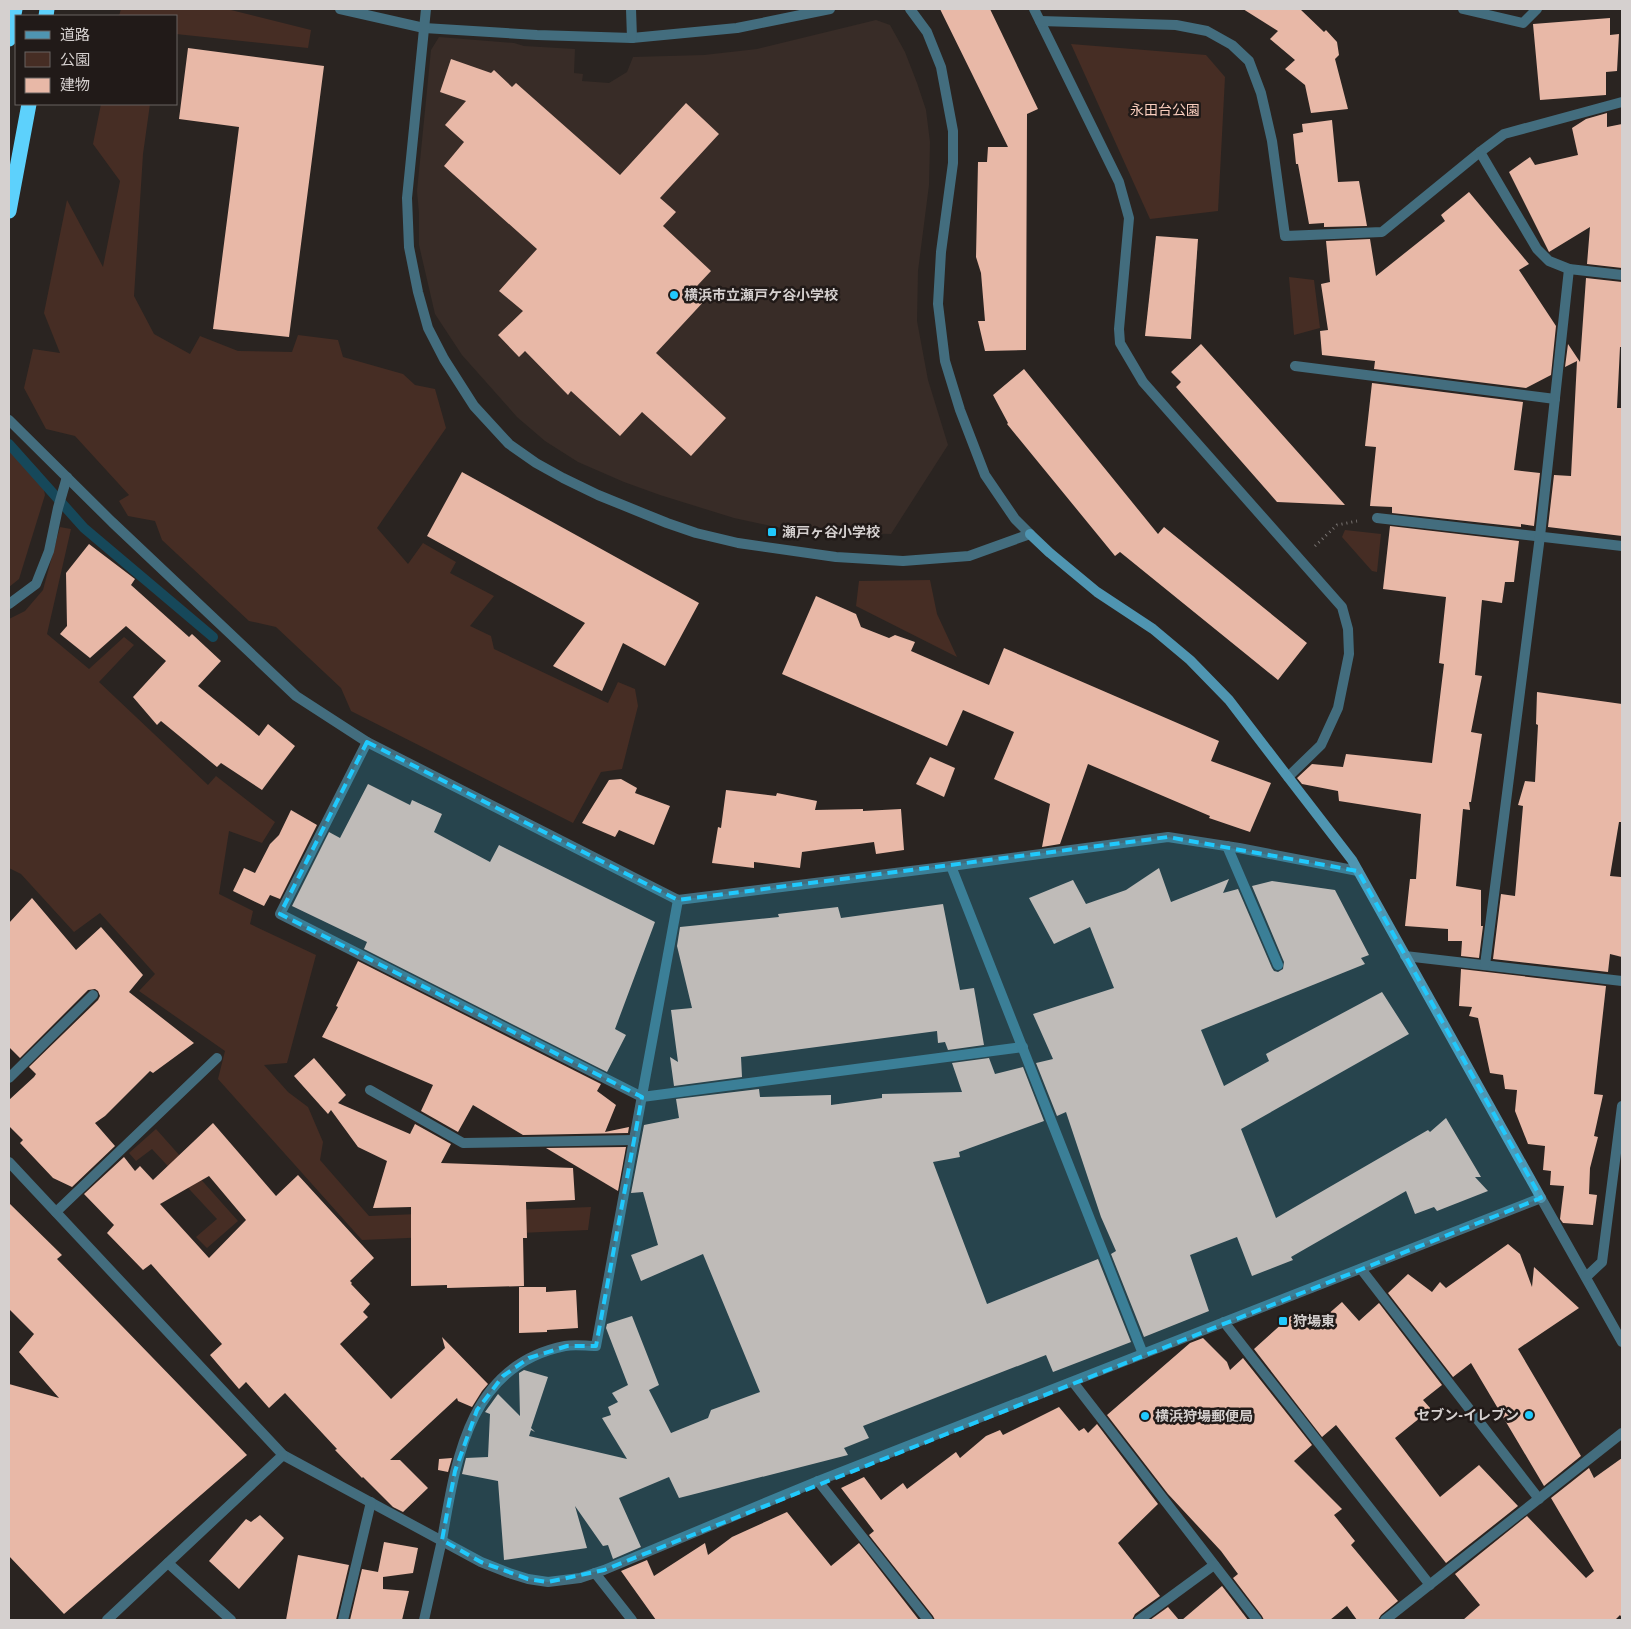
<svg xmlns="http://www.w3.org/2000/svg" width="1631" height="1629" viewBox="0 0 1631 1629" font-family="Helvetica,'Noto Sans JP',sans-serif">
<style>
.built{fill:#382c27}
.green{fill:#462d24}
.lines{fill:none;stroke-linecap:round;stroke-linejoin:round}
.stream{stroke:#16485a;stroke-width:10}
.building{fill:#e8b8a7;fill-rule:evenodd}
.path{stroke:#797472;stroke-width:3;stroke-dasharray:1 4;stroke-linecap:butt}
.lane{stroke:#436d7e;stroke-width:10}
.street{stroke:#436d7e;stroke-width:10}
.secondary{stroke:#4f95b1;stroke-width:10}
.highway{stroke:#5dd1fc;stroke-width:15}
.marked{fill:#20c9fd;fill-opacity:0.2;stroke:#20c9fd;stroke-width:4;stroke-dasharray:10 6;stroke-linejoin:round}
.poi-dot{fill:#20c9fd;stroke:#211a18;stroke-width:2}
.labels{text-anchor:middle;dominant-baseline:central;stroke-width:5;stroke-linejoin:round;paint-order:stroke}
.park-label{font-size:14px;fill:#fbcfbf;stroke:#211a18}
.poi-label{font-size:14px;font-weight:bold;fill:#d5d0cf;stroke:#211a18;text-anchor:start}
</style>
<rect width="100%" height="100%" fill="#2a2421"/>
<path class="built" d="M 876,20 L 890,25 L 905,52 L 917,83 L 926,110 L 930,142 L 929,185 L 918,271 L 917,321 L 928,380 L 948,445 L 891,534 L 824,532 L 781,528 L 734,518 L 660,495 L 624,482 L 578,462 L 545,441 L 517,417 L 462,355 L 435,314 L 419,245 L 419,213 L 417,191 L 431,50 L 439,37 L 514,43 L 524,46 L 575,49 L 574,73 L 583,74 L 582,81 L 609,83 L 627,72 L 633,57 L 704,55 L 757,49 Z"/>
<g class="green">
<path d="M 121,9 L 227,9 L 311,30 L 308,48 L 176,34 L 176,16 L 119,16 Z"/>
<path d="M 1071,44 L 1206,55 L 1225,77 L 1218,211 L 1150,219 Z"/>
<path d="M 101,104 L 150,104 L 143,154 L 134,296 L 154,334 L 190,354 L 200,336 L 238,351 L 292,352 L 298,335 L 338,340 L 343,357 L 403,374 L 415,385 L 435,389 L 446,428 L 377,528 L 408,564 L 423,543 L 456,562 L 450,573 L 494,596 L 470,626 L 491,636 L 494,649 L 608,703 L 618,682 L 635,689 L 638,706 L 622,769 L 601,772 L 573,823 L 351,711 L 341,688 L 276,627 L 249,621 L 162,540 L 155,521 L 128,516 L 119,501 L 129,495 L 75,436 L 46,429 L 24,388 L 33,349 L 60,353 L 44,313 L 67,200 L 103,267 L 120,181 L 93,144 Z"/>
<path d="M 1289,277 L 1314,280 L 1320,328 L 1294,335 Z"/>
<path d="M 10,442 L 40,471 L 45,495 L 19,579 L 9,587 L 9,451 Z"/>
<path d="M 60,527 L 71,529 L 47,634 L 89,669 L 124,637 L 134,645 L 99,682 L 208,785 L 216,776 L 275,822 L 262,843 L 229,831 L 219,894 L 253,911 L 250,924 L 316,955 L 287,1063 L 264,1065 L 288,1092 L 308,1107 L 323,1142 L 320,1160 L 369,1216 L 591,1207 L 588,1230 L 362,1240 L 218,1079 L 225,1051 L 139,991 L 155,974 L 100,913 L 74,932 L 21,874 L 9,868 L 9,619 L 25,611 L 43,590 Z"/>
<path d="M 1345,530 L 1381,534 L 1377,572 L 1372,571 L 1342,537 Z"/>
<path d="M 930,580 L 937,614 L 957,657 L 856,606 L 859,581 Z"/>
<path d="M 156,1129 L 238,1221 L 207,1248 L 196,1237 L 217,1219 L 152,1149 L 136,1161 L 129,1153 Z"/>
</g>
<g class="lines">
<path class="stream" d="M 9,444 L 84,528 L 213,637"/>
</g>
<g class="building">
<path d="M 940,9 L 990,9 L 1038,109 L 1027,114 L 1026,350 L 985,351 L 978,321 L 985,321 L 981,273 L 976,257 L 978,162 L 987,162 L 988,147 L 1008,147 Z"/>
<path d="M 1243,9 L 1300,9 L 1324,32 L 1326,30 L 1337,42 L 1339,55 L 1335,59 L 1348,109 L 1311,113 L 1305,85 L 1285,69 L 1295,60 L 1270,39 L 1278,31 Z"/>
<path d="M 1610,18 L 1610,35 L 1619,34 L 1617,71 L 1606,72 L 1606,95 L 1540,100 L 1533,24 Z"/>
<path d="M 188,48 L 324,66 L 289,337 L 213,329 L 239,127 L 179,119 Z"/>
<path d="M 451,59 L 491,73 L 494,70 L 512,87 L 516,83 L 620,175 L 686,103 L 719,134 L 660,198 L 676,212 L 663,226 L 711,271 L 696,287 L 707,298 L 656,353 L 726,418 L 691,456 L 642,412 L 620,436 L 571,391 L 568,395 L 525,351 L 519,357 L 498,335 L 523,311 L 499,291 L 537,249 L 444,166 L 464,142 L 445,125 L 466,101 L 440,92 Z"/>
<path d="M 1607,113 L 1607,127 L 1622,124 L 1622,268 L 1587,264 L 1590,227 L 1549,252 L 1509,172 L 1530,157 L 1535,165 L 1578,155 L 1572,128 L 1586,119 Z"/>
<path d="M 1332,120 L 1338,182 L 1359,181 L 1367,226 L 1324,227 L 1324,223 L 1309,224 L 1298,164 L 1296,164 L 1293,134 L 1303,132 L 1302,124 Z"/>
<path d="M 1469,192 L 1529,264 L 1519,270 L 1556,326 L 1551,375 L 1526,388 L 1374,369 L 1375,361 L 1322,355 L 1320,331 L 1328,330 L 1321,284 L 1330,282 L 1326,241 L 1370,239 L 1376,276 L 1445,221 L 1441,215 Z"/>
<path d="M 1156,236 L 1198,239 L 1191,339 L 1145,336 Z"/>
<path d="M 1586,278 L 1622,282 L 1622,347 L 1620,347 L 1617,408 L 1622,408 L 1622,536 L 1548,527 L 1554,475 L 1571,476 L 1577,361 L 1565,367 L 1568,344 L 1580,362 Z"/>
<path d="M 1201,344 L 1262,412 L 1345,505 L 1277,502 L 1176,387 L 1181,382 L 1171,372 Z"/>
<path d="M 1024,369 L 1158,534 L 1164,527 L 1307,643 L 1278,680 L 1120,552 L 1115,556 L 1007,424 L 1008,423 L 993,395 Z"/>
<path d="M 1372,383 L 1523,402 L 1514,470 L 1540,473 L 1534,526 L 1521,524 L 1521,527 L 1392,513 L 1392,507 L 1370,506 L 1376,447 L 1365,446 Z"/>
<path d="M 462,472 L 699,603 L 665,666 L 623,643 L 602,691 L 553,666 L 585,623 L 427,536 Z"/>
<path d="M 1390,526 L 1519,541 L 1514,582 L 1505,582 L 1502,603 L 1482,600 L 1475,675 L 1482,676 L 1471,732 L 1482,734 L 1471,802 L 1469,802 L 1470,810 L 1463,809 L 1456,886 L 1481,890 L 1481,926 L 1483,926 L 1479,958 L 1461,956 L 1462,941 L 1448,941 L 1448,929 L 1405,926 L 1410,879 L 1416,879 L 1421,814 L 1339,801 L 1338,791 L 1302,784 L 1297,778 L 1312,764 L 1343,767 L 1346,754 L 1432,763 L 1444,664 L 1439,663 L 1446,597 L 1383,589 Z"/>
<path d="M 89,544 L 135,579 L 131,585 L 189,637 L 192,634 L 221,661 L 198,686 L 259,736 L 268,724 L 295,746 L 262,790 L 221,763 L 217,767 L 161,721 L 157,725 L 133,697 L 166,661 L 126,626 L 90,658 L 60,634 L 67,626 L 66,573 Z"/>
<path d="M 816,596 L 856,614 L 861,627 L 889,638 L 895,635 L 915,642 L 911,651 L 989,685 L 1004,648 L 1219,741 L 1211,761 L 1271,783 L 1250,832 L 1209,818 L 1210,816 L 1088,764 L 1060,844 L 1042,847 L 1050,804 L 994,779 L 1014,732 L 963,710 L 947,746 L 782,674 Z"/>
<path d="M 1537,692 L 1622,704 L 1622,822 L 1619,822 L 1610,876 L 1621,877 L 1622,957 L 1610,954 L 1608,972 L 1493,959 L 1501,894 L 1515,896 L 1523,806 L 1518,805 L 1525,781 L 1535,782 L 1538,725 L 1536,724 Z"/>
<path d="M 930,757 L 955,768 L 944,797 L 916,784 Z"/>
<path d="M 621,779 L 637,788 L 635,793 L 670,806 L 654,845 L 619,830 L 615,837 L 582,823 L 609,780 Z"/>
<path d="M 368,784 L 410,805 L 412,800 L 442,814 L 434,832 L 490,862 L 499,845 L 655,922 L 615,1029 L 626,1035 L 607,1072 L 364,949 L 367,942 L 292,906 L 329,832 L 340,838 Z"/>
<path d="M 726,790 L 776,796 L 777,793 L 817,801 L 815,810 L 863,809 L 863,811 L 901,809 L 904,850 L 876,854 L 874,842 L 802,852 L 800,868 L 754,862 L 754,868 L 712,863 L 718,827 L 721,828 Z"/>
<path d="M 291,810 L 317,825 L 280,899 L 270,895 L 264,906 L 233,891 L 244,868 L 255,873 L 270,844 L 279,835 Z"/>
<path d="M 1159,868 L 1171,902 L 1229,879 L 1223,893 L 1238,889 L 1272,968 L 1274,971 L 1278,972 L 1283,969 L 1284,962 L 1252,886 L 1272,881 L 1335,890 L 1369,955 L 1361,958 L 1365,964 L 1201,1030 L 1224,1086 L 1269,1061 L 1266,1054 L 1382,992 L 1409,1034 L 1241,1129 L 1276,1218 L 1428,1130 L 1430,1132 L 1446,1118 L 1481,1177 L 1475,1177 L 1488,1191 L 1437,1211 L 1434,1207 L 1415,1214 L 1406,1191 L 1291,1257 L 1293,1260 L 1252,1276 L 1237,1237 L 1190,1255 L 1209,1311 L 1144,1337 L 1111,1254 L 1116,1251 L 1101,1217 L 1066,1112 L 1057,1116 L 1036,1063 L 1053,1059 L 1033,1014 L 1114,988 L 1090,927 L 1054,944 L 1029,898 L 1073,880 L 1086,904 L 1126,890 Z"/>
<path d="M 32,898 L 76,950 L 101,927 L 143,975 L 129,992 L 194,1043 L 153,1073 L 150,1071 L 105,1116 L 95,1123 L 115,1146 L 72,1187 L 53,1178 L 20,1143 L 23,1140 L 9,1126 L 9,1100 L 34,1077 L 36,1074 L 29,1067 L 98,1000 L 100,996 L 98,991 L 95,989 L 88,990 L 20,1058 L 9,1047 L 9,923 Z"/>
<path d="M 943,904 L 960,990 L 974,988 L 984,1045 L 948,1050 L 945,1042 L 938,1043 L 937,1031 L 741,1057 L 742,1077 L 674,1086 L 670,1057 L 678,1062 L 671,1010 L 692,1008 L 677,946 L 680,927 L 779,917 L 778,914 L 838,907 L 841,918 Z"/>
<path d="M 358,961 L 601,1084 L 597,1091 L 616,1105 L 605,1132 L 629,1127 L 628,1133 L 523,1135 L 473,1105 L 458,1132 L 421,1111 L 433,1085 L 322,1037 L 338,1007 L 336,1006 Z"/>
<path d="M 1461,969 L 1606,986 L 1594,1094 L 1603,1095 L 1594,1136 L 1598,1137 L 1590,1168 L 1589,1194 L 1597,1195 L 1593,1225 L 1563,1223 L 1560,1219 L 1564,1186 L 1550,1185 L 1551,1171 L 1543,1170 L 1545,1146 L 1528,1144 L 1515,1111 L 1517,1090 L 1505,1089 L 1503,1075 L 1490,1073 L 1478,1018 L 1469,1016 L 1472,1007 L 1459,1006 Z"/>
<path d="M 314,1058 L 346,1095 L 338,1103 L 410,1134 L 415,1124 L 451,1144 L 441,1163 L 573,1168 L 575,1200 L 526,1202 L 527,1238 L 523,1238 L 524,1286 L 447,1288 L 447,1285 L 411,1286 L 411,1207 L 373,1208 L 387,1161 L 358,1147 L 331,1110 L 328,1114 L 294,1076 Z"/>
<path d="M 989,1058 L 995,1074 L 1023,1067 L 1044,1121 L 959,1152 L 960,1157 L 933,1162 L 987,1304 L 1098,1259 L 1131,1342 L 1053,1372 L 1046,1355 L 863,1426 L 869,1438 L 844,1448 L 848,1455 L 679,1498 L 669,1477 L 619,1498 L 641,1547 L 613,1559 L 608,1545 L 603,1546 L 575,1506 L 587,1548 L 504,1560 L 498,1481 L 462,1474 L 466,1458 L 488,1457 L 490,1414 L 485,1412 L 498,1394 L 520,1416 L 519,1373 L 524,1370 L 548,1377 L 531,1428 L 535,1432 L 531,1430 L 529,1436 L 627,1459 L 602,1418 L 611,1415 L 608,1407 L 618,1402 L 612,1393 L 628,1385 L 606,1328 L 607,1324 L 632,1316 L 659,1385 L 649,1390 L 671,1433 L 708,1418 L 711,1410 L 760,1392 L 703,1254 L 641,1281 L 631,1255 L 658,1245 L 643,1192 L 631,1193 L 644,1125 L 679,1118 L 676,1099 L 759,1089 L 760,1097 L 831,1095 L 831,1105 L 882,1098 L 882,1094 L 962,1092 L 952,1063 Z"/>
<path d="M 213,1123 L 276,1196 L 298,1175 L 374,1258 L 350,1281 L 352,1283 L 351,1284 L 370,1304 L 363,1312 L 368,1317 L 340,1344 L 391,1399 L 445,1348 L 442,1337 L 488,1384 L 482,1391 L 472,1407 L 458,1401 L 457,1398 L 390,1460 L 400,1460 L 428,1488 L 403,1512 L 393,1507 L 363,1477 L 362,1478 L 335,1450 L 337,1449 L 285,1393 L 269,1408 L 246,1382 L 239,1389 L 210,1355 L 222,1344 L 151,1264 L 143,1270 L 107,1233 L 114,1225 L 84,1194 L 124,1157 L 135,1171 L 140,1166 L 153,1180 ZM 209,1176 L 246,1220 L 209,1258 L 160,1204 Z"/>
<path d="M 626,1147 L 618,1191 L 546,1148 Z"/>
<path d="M 9,1203 L 62,1255 L 57,1259 L 247,1455 L 64,1614 L 9,1556 L 9,1384 L 59,1398 L 19,1352 L 34,1334 L 9,1309 Z"/>
<path d="M 1508,1244 L 1520,1254 L 1532,1287 L 1534,1267 L 1579,1308 L 1518,1349 L 1581,1456 L 1544,1486 L 1471,1363 L 1453,1377 L 1388,1293 L 1408,1274 L 1432,1292 L 1440,1282 L 1446,1288 Z"/>
<path d="M 519,1287 L 546,1287 L 546,1292 L 576,1290 L 578,1328 L 547,1330 L 547,1332 L 519,1333 Z"/>
<path d="M 1342,1302 L 1359,1321 L 1379,1303 L 1442,1385 L 1423,1400 L 1431,1409 L 1395,1438 L 1440,1497 L 1479,1465 L 1518,1506 L 1446,1563 L 1336,1425 L 1322,1437 L 1254,1349 L 1294,1313 L 1310,1330 Z"/>
<path d="M 1203,1338 L 1227,1362 L 1230,1370 L 1243,1358 L 1312,1445 L 1294,1461 L 1342,1509 L 1334,1515 L 1355,1541 L 1351,1545 L 1398,1601 L 1381,1615 L 1378,1620 L 1357,1620 L 1347,1606 L 1330,1620 L 1264,1620 L 1262,1616 L 1233,1578 L 1238,1574 L 1221,1551 L 1168,1494 L 1107,1415 L 1190,1343 Z"/>
<path d="M 1059,1407 L 1079,1431 L 1084,1428 L 1088,1433 L 1097,1424 L 1158,1504 L 1118,1543 L 1160,1596 L 1135,1614 L 1132,1620 L 935,1620 L 933,1616 L 869,1535 L 874,1531 L 841,1488 L 864,1477 L 881,1500 L 903,1483 L 907,1489 L 956,1452 L 960,1458 L 986,1436 L 1000,1430 L 1003,1435 Z"/>
<path d="M 452,1458 L 448,1472 L 438,1470 L 439,1459 Z"/>
<path d="M 1622,1458 L 1622,1618 L 1620,1615 L 1615,1620 L 1463,1620 L 1480,1605 L 1455,1574 L 1527,1516 L 1586,1578 L 1594,1571 L 1551,1498 L 1589,1468 L 1594,1478 Z"/>
<path d="M 787,1512 L 831,1566 L 859,1543 L 919,1620 L 656,1620 L 621,1571 L 647,1560 L 654,1576 L 705,1543 L 708,1555 L 732,1537 Z"/>
<path d="M 260,1515 L 284,1538 L 239,1589 L 209,1561 L 246,1519 L 251,1522 Z"/>
<path d="M 384,1542 L 418,1548 L 413,1573 L 383,1577 L 383,1589 L 409,1591 L 402,1620 L 350,1620 L 362,1569 L 378,1572 Z"/>
<path d="M 298,1555 L 349,1565 L 336,1620 L 286,1620 Z"/>
<path d="M 1222,1586 L 1248,1620 L 1182,1620 Z"/>
<path d="M 1168,1607 L 1179,1620 L 1150,1620 Z"/>
</g>
<g class="lines">
<path class="path" d="M 1315,546 L 1337,525 L 1357,521"/>
<g class="lane">
<path d="M 1463,9 L 1523,23 L 1537,9"/>
<path d="M 1295,366 L 1555,399"/>
<path d="M 1227,846 L 1278,965"/>
<path d="M 56,1212 L 217,1058"/>
<path d="M 424,1620 L 442,1540"/>
</g>
<g class="street">
<path d="M 340,9 L 424,28 L 537,35 L 632,38 L 737,28 L 830,9"/>
<path d="M 426,9 L 407,198 L 409,247 L 418,292 L 428,328 L 444,359 L 474,406 L 509,444 L 536,463 L 563,478 L 598,495 L 667,523 L 696,533 L 738,543 L 836,557 L 903,561 L 969,556 L 1030,534 L 1015,519 L 985,475 L 960,410 L 945,361 L 938,304 L 941,252 L 953,163 L 953,131 L 941,67 L 927,32 L 910,9"/>
<path d="M 631,9 L 632,38"/>
<path d="M 1034,9 L 1119,182 L 1129,218 L 1119,329 L 1120,343 L 1143,382 L 1342,607 L 1348,629 L 1349,654 L 1338,708 L 1321,745 L 1288,777"/>
<path d="M 1040,21 L 1176,25 L 1207,31 L 1232,45 L 1249,61 L 1261,93 L 1272,141 L 1285,236 L 1382,232 L 1480,152 L 1504,134 L 1622,102"/>
<path d="M 1480,152 L 1537,249 L 1549,261 L 1569,269 L 1622,275"/>
<path d="M 9,420 L 112,522 L 296,696 L 367,742 L 678,900 L 951,866 L 1168,837 L 1239,848 L 1358,871"/>
<path d="M 1377,518 L 1622,546"/>
<path d="M 9,604 L 36,584 L 49,551 L 58,508 L 67,477"/>
<path d="M 367,742 L 280,914 L 642,1097 L 1023,1047"/>
<path d="M 951,866 L 1143,1354"/>
<path d="M 1405,956 L 1622,981"/>
<path d="M 1485,965 L 1540,536 L 1569,269"/>
<path d="M 9,1078 L 93,995"/>
<path d="M 370,1090 L 463,1143 L 634,1140"/>
<path d="M 9,1162 L 283,1455 L 481,1562 L 509,1573 L 528,1579 L 548,1582 L 580,1578 L 604,1570 L 818,1481 L 1541,1198 L 1622,1342"/>
<path d="M 1361,1269 L 1539,1499"/>
<path d="M 1586,1277 L 1602,1262 L 1622,1106"/>
<path d="M 1224,1322 L 1430,1585"/>
<path d="M 1073,1382 L 1257,1620"/>
<path d="M 818,1481 L 928,1620"/>
<path d="M 442,1540 C 456,1459 469,1365 565,1346 C 575,1344 586,1346 596,1346 L 678,900"/>
<path d="M 168,1563 L 231,1620"/>
<path d="M 595,1573 L 632,1620"/>
<path d="M 107,1620 L 283,1455"/>
<path d="M 343,1620 L 371,1502"/>
<path d="M 1139,1620 L 1214,1565"/>
<path d="M 1385,1620 L 1622,1433"/>
</g>
<path class="secondary" d="M 1030,534 L 1050,553 L 1097,592 L 1153,629 L 1190,660 L 1229,700 L 1288,777 L 1352,860 L 1541,1198"/>
<g class="highway">
<path d="M 46,16 L 47,9"/>
<path d="M 9,39 L 15,9"/>
<path d="M 9,211 L 29,104"/>
</g>
</g>
<path class="marked" d="M 367,742 L 678,900 L 1168,837 L 1358,871 L 1541,1198 L 604,1570 L 548,1582 L 528,1579 L 481,1562 L 442,1540 L 455,1471 L 477,1410 L 503,1376 L 529,1358 L 567,1346 L 596,1346 L 642,1097 L 280,914 Z"/>
<g class="poi-dot">
<circle cx="674" cy="295" r="5"/>
<rect x="767" y="527" width="10" height="10" rx="2.5"/>
<rect x="1278" y="1316" width="10" height="10" rx="2.5"/>
<circle cx="1529" cy="1415" r="5"/>
<circle cx="1145" cy="1416" r="5"/>
</g>
<g class="labels">
<g class="park-label">
<text x="1165" y="110">永田台公園</text>
</g>
<g class="poi-label">
<text x="684" y="295">横浜市立瀬戸ケ谷小学校</text>
<text x="782" y="532">瀬戸ヶ谷小学校</text>
<text x="1293" y="1321">狩場東</text>
<text x="1519" y="1415" text-anchor="end">セブン-イレブン</text>
<text x="1155" y="1416">横浜狩場郵便局</text>
</g>
</g>
<rect width="1631" height="1629" fill="none" stroke="#d5d0cf" stroke-width="20"/>
<rect x="15" y="15" width="162" height="90" fill="#211a18" stroke="#696361"/>
<rect x="25" y="31" width="25" height="8" fill="#4f95b1" stroke="#696361"/>
<text x="60" y="40" font-size="15" fill="#d5d0cf">道路</text>
<rect x="25" y="52" width="25" height="15" fill="#462d24" stroke="#696361"/>
<text x="60" y="65" font-size="15" fill="#d5d0cf">公園</text>
<rect x="25" y="78" width="25" height="15" fill="#e8b8a7" stroke="#696361"/>
<text x="60" y="90" font-size="15" fill="#d5d0cf">建物</text>
</svg>
